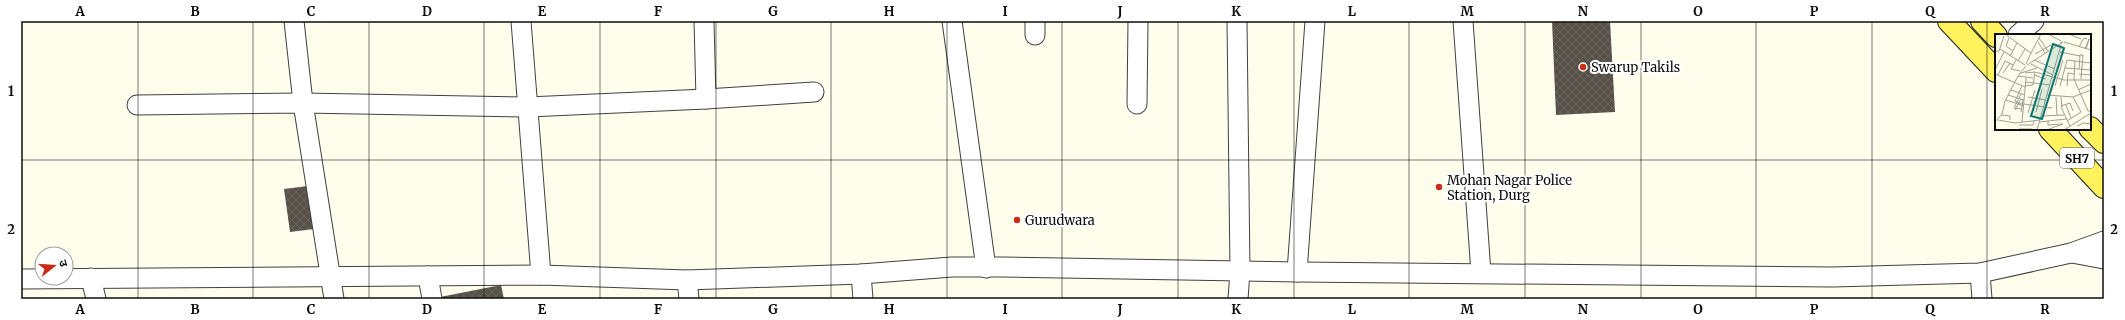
<svg xmlns="http://www.w3.org/2000/svg" width="2125" height="320" viewBox="0 0 2125 320" font-family="Merriweather,'Noto Sans Devanagari',serif">
<style>
.building{fill:url(#building-cross-hatch)}
.lines{fill:none;stroke-linecap:round;stroke-linejoin:round}
.minor-casing{stroke:#404040;stroke-width:21}
.major-casing{stroke:#1e1e1e;stroke-width:24}
.minor{stroke:#fff;stroke-width:19}
.major{stroke:#fff25d;stroke-width:22}
.grid{fill:none;stroke:#0d0d0d;stroke-width:1;stroke-opacity:0.55}
.poi-dot{fill:#cc2b16;stroke:#fff;stroke-width:1.5}
.labels{text-anchor:middle;dominant-baseline:central;stroke-width:4;stroke-linejoin:round;paint-order:stroke}
.shield{fill:#fff;stroke:#565656;stroke-width:1}
.shield-label{font-size:12px;font-weight:bold;fill:#0d0d0d}
.poi-label{font-size:13px;fill:#0d0d0d;stroke:#fff;text-anchor:start}
.inset-road{fill:none;stroke:#9e9e93;stroke-width:1}
.view{fill:#0f766e;fill-opacity:0.15;stroke:#0f766e;stroke-width:2}
.inset-edge{fill:none;stroke:#0d0d0d;stroke-width:2}
.neatline{fill:none;stroke:#0d0d0d;stroke-width:1.5}
.grid-label{font-size:13px;text-anchor:middle;font-weight:bold;fill:#0d0d0d}
</style>
<defs>
<pattern id="building-cross-hatch" width="8" height="8" patternUnits="userSpaceOnUse"><rect width="8" height="8" fill="#575048"/><path d="M0 0l8 8M0 8l8-8" fill="none" stroke="#6a645e"/></pattern>
</defs>
<rect width="100%" height="100%" fill="#fffeed"/>
<g class="building">
<path d="M 1552,21 L 1610,21 L 1615,112 L 1556,115 Z"/>
<path d="M 308,186 L 314,229 L 290,232 L 284,189 Z"/>
<path d="M 501,285 L 504,299 L 435,299 L 435,298 Z"/>
</g>
<g class="lines">
<defs>
<g id="minor">
<path d="M 294,21 L 303,103 L 334,299"/>
<path d="M 521,21 L 541,275"/>
<path d="M 704,21 L 706,99"/>
<path d="M 952,21 L 986,268"/>
<path d="M 1237,21 L 1240,271 L 1238,299"/>
<path d="M 1463,21 L 1481,273"/>
<path d="M 1035,35 L 1035,21"/>
<path d="M 2018,35 L 2034,21"/>
<path d="M 1137,104 L 1138,21"/>
<path d="M 137,105 L 303,103 L 528,107 L 706,99 L 814,92"/>
<path d="M 2072,253 L 2104,259"/>
<path d="M 1297,272 L 1315,21"/>
<path d="M 1980,273 L 1982,299"/>
<path d="M 861,274 L 863,299"/>
<path d="M 428,276 L 432,299"/>
<path d="M 91,278 L 96,299"/>
<path d="M 21,279 L 541,275 L 687,280 L 861,274 L 952,267 L 1003,267 L 1297,272 L 1833,277 L 1980,273 L 2071,253 L 2104,241"/>
<path d="M 687,280 L 689,299"/>
</g>
<g id="major">
<path d="M 1949,21 L 1996,71"/>
<path d="M 1982,21 L 1996,36"/>
<path d="M 2090,128 L 2104,142"/>
<path d="M 2050,129 L 2104,187"/>
</g>
</defs>
<use href="#minor" class="minor-casing"/>
<use href="#major" class="major-casing"/>
<use href="#minor" class="minor"/>
<use href="#major" class="major"/>
</g>
<path class="grid" d="M 138,21 L 138,299M 253,21 L 253,299M 369,21 L 369,299M 484,21 L 484,299M 600,21 L 600,299M 716,21 L 716,299M 831,21 L 831,299M 947,21 L 947,299M 1062,21 L 1062,299M 1178,21 L 1178,299M 1294,21 L 1294,299M 1409,21 L 1409,299M 1525,21 L 1525,299M 1641,21 L 1641,299M 1756,21 L 1756,299M 1872,21 L 1872,299M 1987,21 L 1987,299M 21,160 L 2104,160"/>
<g class="poi-dot">
<circle cx="1583" cy="67" r="4"/>
<circle cx="1439" cy="187" r="4"/>
<circle cx="1017" cy="220" r="4"/>
</g>
<g class="labels">
<rect class="shield" x="2060" y="148" width="34" height="20" rx="3"/>
<g class="shield-label">
<text x="2077" y="158">SH7</text>
</g>
<g class="poi-label">
<text x="1591" y="67">Swarup Takils</text>
<text x="1447" y="180">Mohan Nagar Police<tspan x="1447" dy="15">Station, Durg</tspan></text>
<text x="1025" y="220">Gurudwara</text>
</g>
</g>
<g transform="translate(1995 34)">
<rect width="96" height="96" fill="#fffeed"/>
<path class="inset-road" d="M 10,0 L 36,19 L 31,30M 53,0 L 66,7M 74,0 L 86,5M 14,4 L 11,12 L 18,17M 44,4 L 53,17M 43,8 L 50,19M 69,8 L 96,16M 84,13 L 89,4 L 92,5M 5,15 L 30,31M 90,15 L 94,5 L 91,15M 0,17 L 4,17 L 9,2M 65,18 L 85,22M 36,19 L 46,0M 40,20 L 56,11 L 58,14M 15,22 L 22,9M 21,26 L 16,35 L 25,37M 39,26 L 60,35M 23,27 L 30,15M 80,27 L 79,45 L 93,77 L 96,77M 36,30 L 58,41M 32,31 L 68,8 L 65,9M 70,34 L 96,36M 84,35 L 85,21 L 88,21 L 86,45M 0,36 L 9,18M 40,38 L 69,46 L 96,46M 8,39 L 15,29M 26,39 L 42,34M 30,39 L 40,38 L 38,51 L 30,52M 0,40 L 30,53M 84,40 L 96,41M 3,41 L 10,27 L 18,31M 39,41 L 51,45M 23,42 L 38,44M 31,48 L 55,51M 27,52 L 20,67 L 27,70M 60,52 L 68,26M 65,52 L 72,26 L 96,29 L 95,34M 72,52 L 73,39 L 79,40M 16,56 L 30,61M 83,56 L 96,50M 26,60 L 19,74 L 27,75M 13,61 L 29,66M 52,61 L 78,63 L 96,56M 33,63 L 51,66M 61,63 L 62,81M 66,63 L 67,75 L 75,92M 11,66 L 29,72M 29,70 L 57,74M 71,71 L 76,84M 66,72 L 75,69 L 78,77M 20,76 L 26,65M 26,78 L 28,66M 41,78 L 47,55M 33,79 L 40,56M 37,79 L 44,55M 6,81 L 15,82 L 15,86M 46,82 L 69,81M 3,86 L 20,89 L 45,86M 53,87 L 71,85M 72,87 L 86,78 L 78,63M 0,88 L 7,80 L 10,67 L 23,42 L 31,32M 27,88 L 31,44M 44,88 L 53,87 L 53,91M 24,91 L 38,91 L 39,87M 53,91 L 68,90 L 54,95M 82,92 L 89,89 L 96,90M 24,95 L 37,95M 42,96 L 66,11M 69,96 L 96,79"/>
<path class="view" d="M 58,10 L 69,14 L 47,85 L 36,82 Z"/>
<rect width="96" height="96" class="inset-edge"/>
</g>
<rect width="2125" height="320" fill="none" stroke="#ffffff" stroke-width="44"/>
<g transform="translate(54 266) rotate(73)"><circle r="19" fill="#ffffff" stroke="#9e9e9e"/>
<path d="M0-3L7 15L0 10L-7 15Z" fill="#cc2b16"/>
<text y="-6" font-size="11" font-weight="bold" text-anchor="middle" fill="#0d0d0d">उ</text>
</g>
<rect x="22" y="22" width="2081" height="276" class="neatline"/>
<g class="grid-label">
<text x="80" y="16">A</text>
<text x="195" y="16">B</text>
<text x="311" y="16">C</text>
<text x="427" y="16">D</text>
<text x="542" y="16">E</text>
<text x="658" y="16">F</text>
<text x="773" y="16">G</text>
<text x="889" y="16">H</text>
<text x="1005" y="16">I</text>
<text x="1120" y="16">J</text>
<text x="1236" y="16">K</text>
<text x="1352" y="16">L</text>
<text x="1467" y="16">M</text>
<text x="1583" y="16">N</text>
<text x="1698" y="16">O</text>
<text x="1814" y="16">P</text>
<text x="1930" y="16">Q</text>
<text x="2045" y="16">R</text>
<text x="11" y="96">1</text>
<text x="2114" y="96">1</text>
<text x="11" y="234">2</text>
<text x="2114" y="234">2</text>
<text x="80" y="314">A</text>
<text x="195" y="314">B</text>
<text x="311" y="314">C</text>
<text x="427" y="314">D</text>
<text x="542" y="314">E</text>
<text x="658" y="314">F</text>
<text x="773" y="314">G</text>
<text x="889" y="314">H</text>
<text x="1005" y="314">I</text>
<text x="1120" y="314">J</text>
<text x="1236" y="314">K</text>
<text x="1352" y="314">L</text>
<text x="1467" y="314">M</text>
<text x="1583" y="314">N</text>
<text x="1698" y="314">O</text>
<text x="1814" y="314">P</text>
<text x="1930" y="314">Q</text>
<text x="2045" y="314">R</text>
</g>
</svg>
